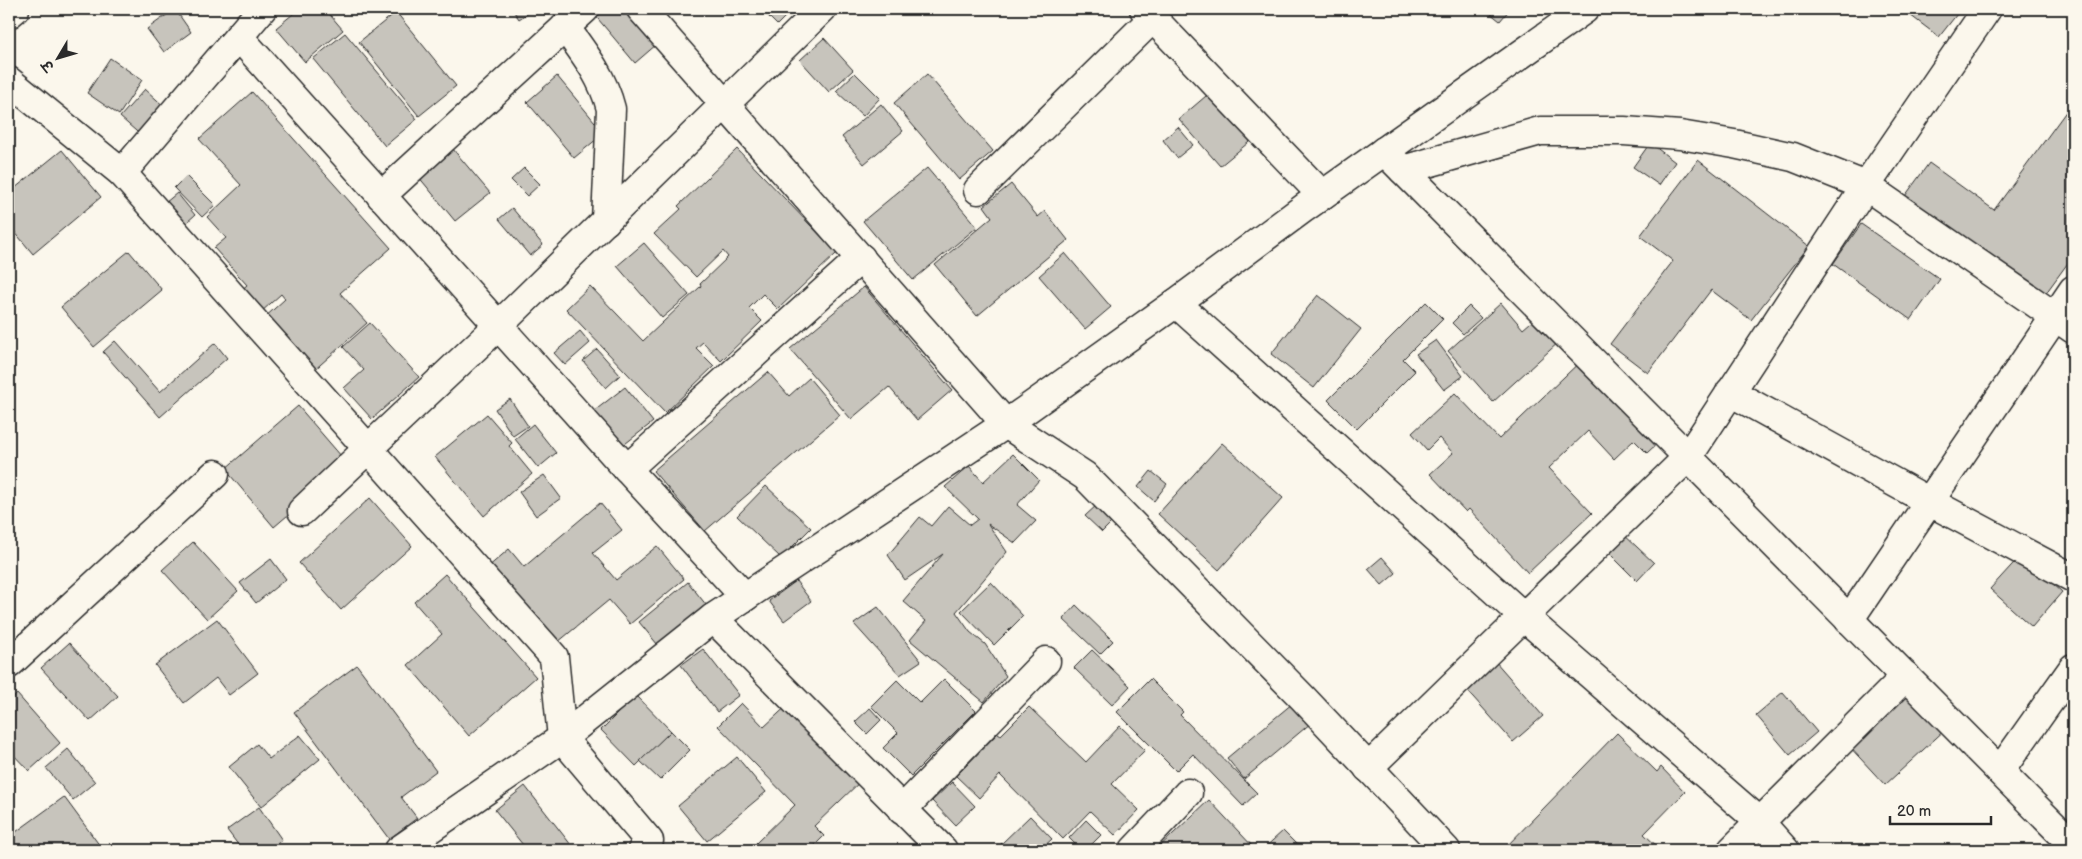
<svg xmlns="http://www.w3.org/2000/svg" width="2082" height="859" viewBox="0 0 2082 859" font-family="'Balsamiq Sans','Playpen Sans Deva',sans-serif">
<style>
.building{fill:#c7c4bc;stroke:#2b2b2b}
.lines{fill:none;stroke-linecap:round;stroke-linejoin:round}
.minor-casing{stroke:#2b2b2b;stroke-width:31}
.minor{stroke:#fbf7ec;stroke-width:28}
</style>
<rect width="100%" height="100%" fill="#fbf7ec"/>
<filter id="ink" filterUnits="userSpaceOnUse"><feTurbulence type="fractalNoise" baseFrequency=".02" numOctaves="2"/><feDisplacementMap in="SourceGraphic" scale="10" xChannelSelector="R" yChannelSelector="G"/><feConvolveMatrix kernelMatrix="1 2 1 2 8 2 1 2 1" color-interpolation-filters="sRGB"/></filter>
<g filter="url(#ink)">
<g class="building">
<path d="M 175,9 L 191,32 L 164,52 L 147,29 Z"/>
<path d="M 299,9 L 325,9 L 343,30 L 305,62 L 276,28 Z"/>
<path d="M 512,9 L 534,9 L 519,19 Z"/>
<path d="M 598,9 L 638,9 L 664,38 L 635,63 L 593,13 Z"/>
<path d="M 772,9 L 793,9 L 777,25 L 767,15 Z"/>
<path d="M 1485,9 L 1510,9 L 1500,21 Z"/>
<path d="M 1902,9 L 1961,9 L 1939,37 Z"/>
<path d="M 396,12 L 456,86 L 419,116 L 359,42 Z"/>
<path d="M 345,33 L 417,119 L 385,146 L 313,59 Z"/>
<path d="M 824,38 L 853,70 L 829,92 L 800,60 Z"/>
<path d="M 110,58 L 142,80 L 119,115 L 87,93 Z"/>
<path d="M 855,73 L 880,98 L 863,116 L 836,91 Z"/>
<path d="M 927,74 L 993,151 L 959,180 L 894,103 Z"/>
<path d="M 557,76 L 604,133 L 574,158 L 527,102 Z"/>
<path d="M 145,89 L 168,110 L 144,138 L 120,117 Z"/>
<path d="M 1213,90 L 1254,138 L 1220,166 L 1179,119 Z"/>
<path d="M 252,92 L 391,248 L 340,293 L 367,323 L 311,373 L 263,319 L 285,299 L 281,294 L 260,313 L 240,291 L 247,285 L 214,248 L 226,238 L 207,217 L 241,185 L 199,139 Z"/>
<path d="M 2073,102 L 2073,256 L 2043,297 L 1905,196 L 1929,163 L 1994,210 Z"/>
<path d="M 881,104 L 903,131 L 864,164 L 842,137 Z"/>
<path d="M 1178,127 L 1193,145 L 1177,158 L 1163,140 Z"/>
<path d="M 1650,143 L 1675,162 L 1659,185 L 1633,167 Z"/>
<path d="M 452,148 L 490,193 L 455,221 L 418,176 Z"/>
<path d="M 737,149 L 837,253 L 778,309 L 763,294 L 749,308 L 762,321 L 721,361 L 703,342 L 696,348 L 714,366 L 665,413 L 566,309 L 590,286 L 643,341 L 701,286 L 700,284 L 728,257 L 723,251 L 696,277 L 654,234 L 681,209 L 678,206 Z"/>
<path d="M 62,150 L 101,197 L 33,254 L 9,225 L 9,193 Z"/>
<path d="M 1698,160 L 1809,246 L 1751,320 L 1711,290 L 1648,373 L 1610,344 L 1673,261 L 1640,236 Z"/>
<path d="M 524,168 L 540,184 L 527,196 L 511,180 Z"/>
<path d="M 927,168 L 977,227 L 913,280 L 863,221 Z"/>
<path d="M 186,176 L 215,205 L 202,217 L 174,188 Z"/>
<path d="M 1011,184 L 1038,217 L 1045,211 L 1068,240 L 977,316 L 935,265 L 992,217 L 984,206 Z"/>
<path d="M 177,193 L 195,215 L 178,230 L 159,208 Z"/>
<path d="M 512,208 L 543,245 L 530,256 L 499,219 Z"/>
<path d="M 1861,224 L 1940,279 L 1911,320 L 1833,264 Z"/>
<path d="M 644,243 L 689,295 L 662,318 L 617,266 Z"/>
<path d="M 129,251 L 162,290 L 94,347 L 61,307 Z"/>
<path d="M 1065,253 L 1111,307 L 1085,329 L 1039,276 Z"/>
<path d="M 864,287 L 952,390 L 917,420 L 889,387 L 851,419 L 790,349 Z"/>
<path d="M 1318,295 L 1361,329 L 1314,388 L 1271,354 Z"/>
<path d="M 1426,302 L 1443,319 L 1403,359 L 1415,371 L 1357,429 L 1328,400 Z"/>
<path d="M 1501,303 L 1523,329 L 1538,316 L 1560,341 L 1493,402 L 1448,351 Z"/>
<path d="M 1469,306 L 1481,318 L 1463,334 L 1452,323 Z"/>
<path d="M 370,323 L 419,377 L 372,419 L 344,388 L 364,370 L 343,347 Z"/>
<path d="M 580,331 L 590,343 L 565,365 L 554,353 Z"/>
<path d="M 1436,340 L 1463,376 L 1444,390 L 1416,354 Z"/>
<path d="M 115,341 L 160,392 L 215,343 L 227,358 L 160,417 L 103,352 Z"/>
<path d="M 597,349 L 620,375 L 606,388 L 583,361 Z"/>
<path d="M 1586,356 L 1663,438 L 1647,453 L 1634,440 L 1614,459 L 1588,431 L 1549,468 L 1592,513 L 1528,573 L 1469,509 L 1466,512 L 1430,474 L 1453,453 L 1439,438 L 1427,450 L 1412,433 L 1455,393 L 1499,439 Z"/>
<path d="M 768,372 L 789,396 L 809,378 L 840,415 L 705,531 L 653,471 Z"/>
<path d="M 625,387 L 653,422 L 621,447 L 593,412 Z"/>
<path d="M 510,399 L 528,426 L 513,436 L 495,409 Z"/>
<path d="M 298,406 L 348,464 L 274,527 L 225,469 Z"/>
<path d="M 487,414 L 512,443 L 509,446 L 532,474 L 484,516 L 435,457 Z"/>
<path d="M 533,424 L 556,453 L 538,468 L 515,439 Z"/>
<path d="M 1222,443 L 1283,498 L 1219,570 L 1158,514 Z"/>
<path d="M 1013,454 L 1039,480 L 1017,505 L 1036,521 L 1015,543 L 988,524 L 1007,552 L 956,612 L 970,632 L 985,644 L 1006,676 L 984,702 L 910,640 L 926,621 L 903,601 L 943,554 L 905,580 L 888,555 L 920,517 L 931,526 L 948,506 L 970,525 L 978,519 L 945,487 L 969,466 L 983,482 Z"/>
<path d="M 1151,471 L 1167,484 L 1154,501 L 1138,487 Z"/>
<path d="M 544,475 L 561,498 L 536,516 L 519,492 Z"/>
<path d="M 766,486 L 811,528 L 781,558 L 737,516 Z"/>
<path d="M 370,498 L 412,546 L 341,610 L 299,563 Z"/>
<path d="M 600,503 L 622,530 L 593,553 L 616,580 L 657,546 L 684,579 L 630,624 L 609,600 L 552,647 L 487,568 L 509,549 L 524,567 Z"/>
<path d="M 1098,504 L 1114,520 L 1102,532 L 1085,516 Z"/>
<path d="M 1621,532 L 1654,563 L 1637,581 L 1605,549 Z"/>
<path d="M 193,542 L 238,591 L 207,619 L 162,570 Z"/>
<path d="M 2021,555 L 2062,592 L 2032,627 L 1990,589 Z"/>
<path d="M 1382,557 L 1396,573 L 1382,585 L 1368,569 Z"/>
<path d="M 271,559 L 286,579 L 256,603 L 240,583 Z"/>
<path d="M 445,574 L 536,677 L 469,736 L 408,665 L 442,634 L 414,602 Z"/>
<path d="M 796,581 L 811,601 L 784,621 L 769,601 Z"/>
<path d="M 688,582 L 711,611 L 662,650 L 639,622 Z"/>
<path d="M 991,582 L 1023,616 L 994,645 L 961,611 Z"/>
<path d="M 1076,605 L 1113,641 L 1100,654 L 1063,619 Z"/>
<path d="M 878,607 L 921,661 L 900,675 L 854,624 Z"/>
<path d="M 217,619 L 258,673 L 229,695 L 216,678 L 184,703 L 155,665 Z"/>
<path d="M 69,643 L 118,696 L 90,721 L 41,668 Z"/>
<path d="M 703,649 L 739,695 L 717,712 L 681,665 Z"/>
<path d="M 1092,650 L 1130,686 L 1112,705 L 1074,668 Z"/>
<path d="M 1495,661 L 1543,716 L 1513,742 L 1465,688 Z"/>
<path d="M 357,665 L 436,771 L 401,797 L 417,818 L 389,839 L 294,712 Z"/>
<path d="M 944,679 L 976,711 L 911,776 L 883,748 L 898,733 L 871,706 L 897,680 L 920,703 Z"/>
<path d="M 1150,679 L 1183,712 L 1180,715 L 1257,793 L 1243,806 L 1193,754 L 1176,771 L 1117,712 Z"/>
<path d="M 1909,685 L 1948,727 L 1885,785 L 1847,744 Z"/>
<path d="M 1783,692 L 1817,732 L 1790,755 L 1756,715 Z"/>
<path d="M 17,694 L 60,743 L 29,771 L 9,750 L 9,702 Z"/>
<path d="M 636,695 L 671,731 L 636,766 L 601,730 Z"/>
<path d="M 792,701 L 863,779 L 814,826 L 824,836 L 810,850 L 763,850 L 756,843 L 795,805 L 718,726 L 741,703 L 764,727 Z"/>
<path d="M 1293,703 L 1311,723 L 1244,779 L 1227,758 Z"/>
<path d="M 1029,707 L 1086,762 L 1120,726 L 1145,750 L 1112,784 L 1139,810 L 1115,835 L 1090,811 L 1063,839 L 1000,775 L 979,798 L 956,776 L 998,733 L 1001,735 Z"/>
<path d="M 870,708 L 881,720 L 867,734 L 855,722 Z"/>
<path d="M 671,731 L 690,750 L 660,780 L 640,761 Z"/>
<path d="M 1617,733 L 1657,772 L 1661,767 L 1685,792 L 1644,834 L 1661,850 L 1503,850 Z"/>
<path d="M 300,735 L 320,759 L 261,807 L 229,767 L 257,744 L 269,759 Z"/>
<path d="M 68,749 L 95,782 L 73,800 L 46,768 Z"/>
<path d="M 737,757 L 766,792 L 707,841 L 678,806 Z"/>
<path d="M 952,782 L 975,806 L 955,825 L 932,801 Z"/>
<path d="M 525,786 L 575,850 L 527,850 L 495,810 Z"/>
<path d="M 64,797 L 103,850 L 9,850 L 9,837 Z"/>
<path d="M 1209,800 L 1255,849 L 1254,850 L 1156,850 Z"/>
<path d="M 259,807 L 282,840 L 267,850 L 242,850 L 227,830 Z"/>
<path d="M 1030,816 L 1052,839 L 1040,850 L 1007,850 L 1001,844 Z"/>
<path d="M 1086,820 L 1101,835 L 1086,850 L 1081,850 L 1069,838 Z"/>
<path d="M 1283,831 L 1302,850 L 1262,850 Z"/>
</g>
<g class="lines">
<defs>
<g id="minor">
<path d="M 641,9 L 1006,424 L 1085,476 L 1303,698 L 1446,850"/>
<path d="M 1144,9 L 1322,195"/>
<path d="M 9,14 L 15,9"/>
<path d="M 565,27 C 584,53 603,77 611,109 L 606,221"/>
<path d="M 239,37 L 627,469 L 745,597"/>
<path d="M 9,81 L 122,173 L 554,657 L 562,738 L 649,841 L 642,850"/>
<path d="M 1384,151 L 2073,845"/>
<path d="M 1403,170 L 1540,131 L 1624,131 L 1680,135 L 1734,144 L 1793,157 L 1866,186 L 2073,329"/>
<path d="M 122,173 L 262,9"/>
<path d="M 978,190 L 1153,18"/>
<path d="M 381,196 L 585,9"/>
<path d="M 1176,303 L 1523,616 L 1759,821 L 1785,850"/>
<path d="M 1730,392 L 1930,502 L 2073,578"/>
<path d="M 627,469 L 861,258"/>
<path d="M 302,511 L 498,326 L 822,9"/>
<path d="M 713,618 L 943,850"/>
<path d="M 1849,620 L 2073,290"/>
<path d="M 9,664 L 215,474"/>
<path d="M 1368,768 L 1688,457 L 1866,186 L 1987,9"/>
<path d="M 2000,771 L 2073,668"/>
<path d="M 902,810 L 1046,661"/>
<path d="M 399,850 L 562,738 L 713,618 L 1006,424 L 1176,303 L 1304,208 L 1585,9"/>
<path d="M 1134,850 L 1188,793"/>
<path d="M 1732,850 L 1906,676"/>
</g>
</defs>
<use href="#minor" class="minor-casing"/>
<use href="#minor" class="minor"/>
</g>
</g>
<rect width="2082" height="859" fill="none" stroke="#fbf7ec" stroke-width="30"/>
<rect x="15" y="15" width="2052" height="829" fill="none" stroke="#2b2b2b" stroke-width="2" filter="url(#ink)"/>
<g transform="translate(58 58) rotate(232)" stroke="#fbf7ec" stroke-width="4" paint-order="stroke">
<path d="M0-4L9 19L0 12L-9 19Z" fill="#2b2b2b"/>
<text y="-8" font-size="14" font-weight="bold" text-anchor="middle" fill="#2b2b2b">उ</text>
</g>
<path d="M1890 816v8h101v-8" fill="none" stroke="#2b2b2b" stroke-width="2.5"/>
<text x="1897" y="816" font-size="15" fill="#2b2b2b" stroke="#fbf7ec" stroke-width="4" paint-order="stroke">20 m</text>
</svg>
